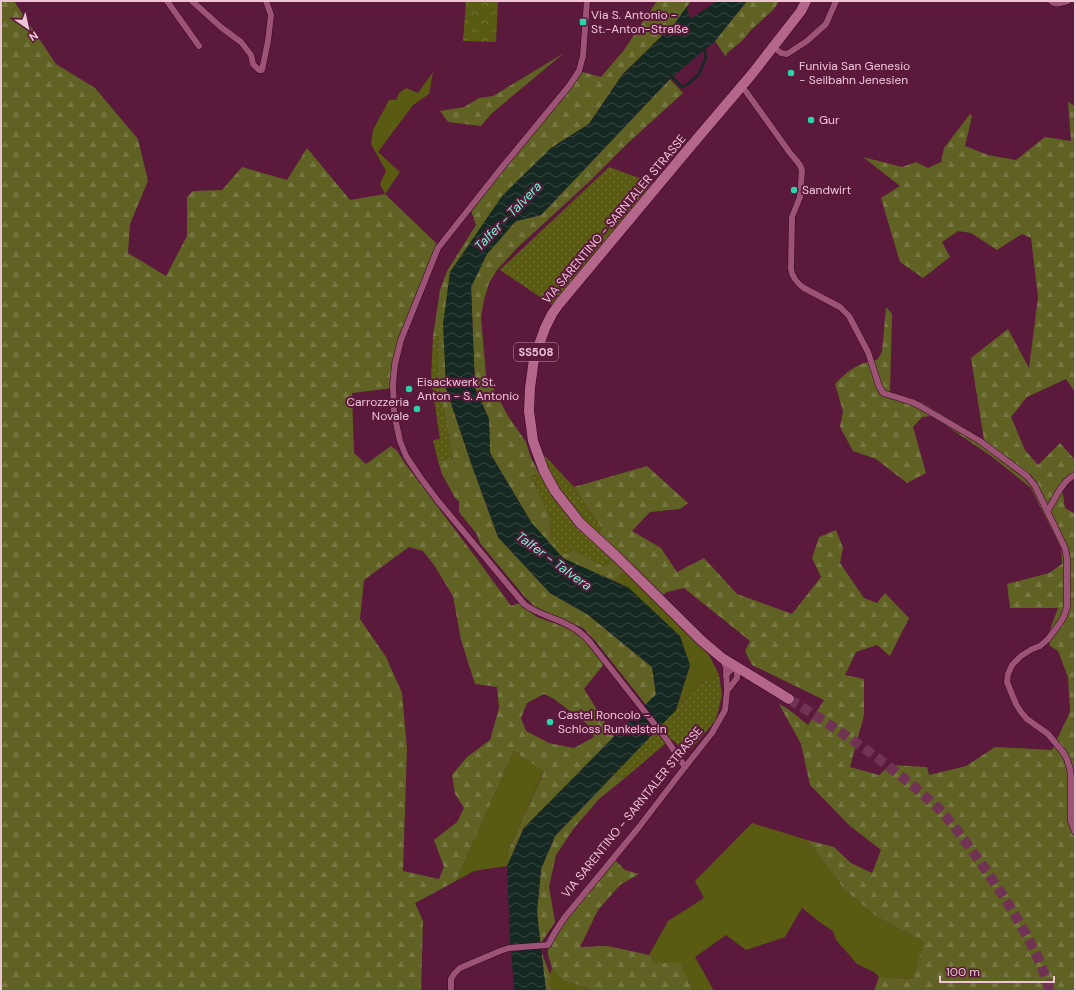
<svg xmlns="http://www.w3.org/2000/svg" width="1076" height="992" viewBox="0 0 1076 992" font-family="'DM Sans',sans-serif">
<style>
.grass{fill:#595b12}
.forest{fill:url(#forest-firs);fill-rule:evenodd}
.park{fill:url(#park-crowns)}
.garden{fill:url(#garden-dots)}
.water{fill:url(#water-waves)}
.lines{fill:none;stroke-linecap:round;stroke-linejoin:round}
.stream{stroke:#152922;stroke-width:2.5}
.primary-tunnel{stroke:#713353;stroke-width:10;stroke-dasharray:10 5;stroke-linecap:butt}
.street-casing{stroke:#380622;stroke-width:7}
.primary-casing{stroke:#380622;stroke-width:11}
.street{stroke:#9c5375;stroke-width:6}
.primary{stroke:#b5668b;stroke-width:10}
.poi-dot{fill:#2ad5ac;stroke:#5b193c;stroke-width:1.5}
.labels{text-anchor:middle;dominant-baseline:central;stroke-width:4;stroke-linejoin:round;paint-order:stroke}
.shield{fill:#5b193c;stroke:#c391a8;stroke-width:1}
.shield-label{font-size:11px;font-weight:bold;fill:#efc5d6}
.poi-label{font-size:12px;fill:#efc5d6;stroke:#5b193c;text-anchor:start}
.street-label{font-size:12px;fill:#efc5d6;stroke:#5b193c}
.water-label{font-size:13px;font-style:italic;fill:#6effd6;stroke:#5b193c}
</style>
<defs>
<pattern id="forest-firs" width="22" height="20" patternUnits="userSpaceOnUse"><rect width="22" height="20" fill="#5f6222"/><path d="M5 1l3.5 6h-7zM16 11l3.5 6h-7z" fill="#767741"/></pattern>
<pattern id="park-crowns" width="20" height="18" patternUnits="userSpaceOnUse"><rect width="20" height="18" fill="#595b12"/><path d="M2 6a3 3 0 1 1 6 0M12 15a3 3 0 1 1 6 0" fill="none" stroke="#717134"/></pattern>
<pattern id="garden-dots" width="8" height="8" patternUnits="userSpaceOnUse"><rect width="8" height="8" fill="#595b12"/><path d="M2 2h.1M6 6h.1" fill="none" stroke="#717134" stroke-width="1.8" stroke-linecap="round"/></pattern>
<pattern id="water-waves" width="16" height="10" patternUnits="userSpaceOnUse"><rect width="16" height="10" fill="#152922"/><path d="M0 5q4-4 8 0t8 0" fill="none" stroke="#374741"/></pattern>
</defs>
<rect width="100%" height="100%" fill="#5b193c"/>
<g class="grass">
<path d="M 433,72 L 429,94 L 413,105 L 378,152 L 400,172 L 385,194 L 380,184 L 386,171 L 371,144 L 373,130 L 389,100 L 396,100 L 399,93 L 406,88 L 418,93 Z"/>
<path d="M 628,568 L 657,603 L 709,655 L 719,675 L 699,684 L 676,710 L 690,665 L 629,588 L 614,581 Z"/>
<path d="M 514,751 L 544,770 L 508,851 L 507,866 L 474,871 L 456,881 Z"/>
<path d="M 752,823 L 807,840 L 845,890 L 877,917 L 924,942 L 912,979 L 879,977 L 874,972 L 857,964 L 836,940 L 833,931 L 821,923 L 802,908 L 785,937 L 746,950 L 726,935 L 695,957 L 714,991 L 693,991 L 681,963 L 657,963 L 649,955 L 668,921 L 704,898 L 695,881 Z"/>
<path d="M 552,968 L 562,980 L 596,991 L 552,991 C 549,983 549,976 552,968 Z"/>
</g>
<g class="forest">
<path d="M 1,1 L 14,1 L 56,64 L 95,88 L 138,139 L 148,181 L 130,224 L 128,253 L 166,276 L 187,236 L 187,197 L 193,191 L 222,190 L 242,167 L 287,180 L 307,148 L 350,200 L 385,194 L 437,244 L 423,284 L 400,339 L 393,388 L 352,393 L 354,453 L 366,464 L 391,446 L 397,451 L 407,466 L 477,559 L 511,606 L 519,603 L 537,617 L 568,628 L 581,636 L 604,664 L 584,689 L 614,737 L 523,829 L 507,867 L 508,851 L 544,771 L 514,751 L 456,881 L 415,903 L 423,921 L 421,991 L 1,991 ZM 409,547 L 423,551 L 434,565 L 453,596 L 461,640 L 475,684 L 497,687 L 499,708 L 490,740 L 467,757 L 452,775 L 455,794 L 464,808 L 457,822 L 434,840 L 444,867 L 439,879 L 403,871 L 407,749 L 402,693 L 386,657 L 360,619 L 364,580 ZM 544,694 L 554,699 L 587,724 L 594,737 L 574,748 L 549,743 L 526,731 L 521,718 L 527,703 Z"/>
<path d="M 657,1 L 691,1 L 675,23 L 622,75 L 589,124 L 551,148 L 450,272 L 446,388 L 471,463 L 498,537 L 550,593 L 587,614 L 652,667 L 656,694 L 646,705 L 596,642 L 583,628 L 535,607 L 524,596 L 480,543 L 476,533 L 459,512 L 459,501 L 455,498 L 442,474 L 438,461 L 453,458 L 440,392 L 437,364 L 439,336 L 433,336 L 440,290 L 447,271 L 476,225 L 470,208 L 579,71 L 601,77 L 624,50 Z"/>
<path d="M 747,1 L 779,1 L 774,9 L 751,30 L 742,41 L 727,53 L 726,57 L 715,41 Z"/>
<path d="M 564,53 L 491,114 L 481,126 L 448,122 L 440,111 L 464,107 L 479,98 L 493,96 Z"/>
<path d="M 670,79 L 683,93 L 628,143 L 589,182 L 517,248 L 497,270 L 489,283 L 484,300 L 481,317 L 486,375 L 508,416 L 526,442 L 531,458 L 539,473 L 531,477 L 551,518 L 550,537 L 605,567 L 616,556 L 628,568 L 614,581 L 563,559 L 531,522 L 490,453 L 489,419 L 475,388 L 471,287 L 487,254 L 516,221 L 541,215 Z"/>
<path d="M 1068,102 L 1075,106 L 1075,392 L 1066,379 L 1027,397 L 1011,417 L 1025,450 L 1038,465 L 1060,443 L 1075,460 L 1075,476 L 1062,489 L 1065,508 L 1075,514 L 1075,991 L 874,991 L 879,977 L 912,979 L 924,942 L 877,917 L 845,890 L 807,840 L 834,847 L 851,863 L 872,873 L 881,850 L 850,826 L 810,785 L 801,744 L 779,704 L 788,709 L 808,725 L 824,700 L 752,665 L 745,651 L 750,641 L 684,588 L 667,592 L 661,597 L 599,534 L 602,529 L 574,487 L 647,466 L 688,503 L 680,509 L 650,512 L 632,531 L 661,548 L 677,572 L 704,558 L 737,594 L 792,614 L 821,577 L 812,558 L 819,537 L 836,530 L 843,548 L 840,563 L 864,598 L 877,603 L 885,593 L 909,618 L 890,656 L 877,645 L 856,652 L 845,675 L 864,679 L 864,715 L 850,767 L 879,775 L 890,765 L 927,767 L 929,775 L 966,766 L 995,747 L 1052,750 L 1070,712 L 1068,677 L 1058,651 L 1050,646 L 1048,635 L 1058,608 L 1010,608 L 1007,584 L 1049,573 L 1062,564 L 1061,548 L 1031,488 L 991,456 L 932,416 L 922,417 L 913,427 L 926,473 L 907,483 L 876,459 L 853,451 L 840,427 L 843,411 L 835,384 C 849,370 857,363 877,360 L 882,352 L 886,307 L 892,314 L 890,392 L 921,402 L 984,440 L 971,358 L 1008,329 L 1029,368 L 1038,297 L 1031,238 L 1022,234 L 997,250 L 971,233 L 958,231 L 942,242 L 950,257 L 923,278 L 900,262 L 881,198 L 900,186 L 863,157 L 902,167 L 916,162 L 928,168 L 941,162 L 944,148 L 970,114 L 972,116 L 965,146 L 988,155 L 1016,160 L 1045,137 L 1071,141 Z"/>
<path d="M 613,775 L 625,778 L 599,799 L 574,828 L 556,855 L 549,887 L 555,922 L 539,946 L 550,974 L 550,984 L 552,991 L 546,991 L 539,946 L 537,912 L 541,869 L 555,836 Z"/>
<path d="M 613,858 L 625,870 L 639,874 L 620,885 L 598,910 L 580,947 L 608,946 L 649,955 L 657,963 L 681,963 L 693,991 L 596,991 L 562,980 L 552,968 L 548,955 L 548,945 L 555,932 Z"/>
</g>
<path class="park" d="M 466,1 L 498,1 L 496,42 L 463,41 Z"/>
<g class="garden">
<path d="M 609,167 L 656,184 L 552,305 L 500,270 Z"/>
<path d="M 433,336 L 439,336 L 437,364 L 440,392 L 453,458 L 438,461 L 433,440 L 440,439 L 431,379 Z"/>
<path d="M 543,454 L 574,487 L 602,529 L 597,538 L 616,556 L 605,567 L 572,549 L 569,555 L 559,551 L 550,537 L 551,518 L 531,477 L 544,471 Z"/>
<path d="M 719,675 L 722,695 L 716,720 L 692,748 L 682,748 L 671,739 L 625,778 L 613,775 L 676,710 L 699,684 Z"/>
</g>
<path class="water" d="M 691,1 L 687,8 L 690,18 L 692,18 L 717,1 L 747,1 L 715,41 L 670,79 L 541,215 L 516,221 L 487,254 L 471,287 L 475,388 L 489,419 L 490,453 L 531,522 L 563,558 L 629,588 L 680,636 L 690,665 L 676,710 L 555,836 L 541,869 L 537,912 L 546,991 L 514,991 L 511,948 L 510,942 L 507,866 L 524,828 L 656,694 L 652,667 L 587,614 L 550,593 L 498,537 L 471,463 L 446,388 L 443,324 L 450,272 L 502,196 L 551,148 L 589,124 L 622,75 L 675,23 Z"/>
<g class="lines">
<path class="stream" d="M 671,76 L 682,87 L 688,84 L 699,74 L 706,57 L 704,47"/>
<path class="primary-tunnel" d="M 789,699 C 841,731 893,766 938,808 C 951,821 965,841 976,856 C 1000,890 1024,926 1041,965 C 1044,973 1047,982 1050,991"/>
<defs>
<g id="street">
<path d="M 167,1 L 199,46"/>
<path d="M 192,1 L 222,28 L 241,42 L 251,55 L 253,64 L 259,70 L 262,70 L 268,41 L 271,15 L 266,1"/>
<path d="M 587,1 L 583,56 L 579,71 L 569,86 L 503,166 L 438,248 L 401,340 L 395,364 L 393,384 L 394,413 L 400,441 L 406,456 L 420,477 L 438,501 L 524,604 C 538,615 555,617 570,626 C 578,630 584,635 590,642 L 667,740 L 685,767"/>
<path d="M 1051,1 C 1056,6 1063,2 1068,1"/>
<path d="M 774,47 L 781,53 L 787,54 L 807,41 L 826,24 L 836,1"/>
<path d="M 742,86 L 790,153 C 794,158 800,163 802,170 L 800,197 L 792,217 L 791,269 C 792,278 797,283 804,288 L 840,307 L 849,316 L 868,352 L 879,386 L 883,393 L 912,402 L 920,406 L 980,441 L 1027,476 L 1035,486 L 1065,548 L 1067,559 L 1067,607 L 1064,616 L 1060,623 L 1048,639 L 1040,646 L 1032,649 L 1021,656 L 1012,665 L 1008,674 L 1007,682 L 1016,704 L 1021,712 L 1027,719 L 1048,734 L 1063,752 L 1067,759 L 1070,769 L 1071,777 L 1071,821 L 1075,832"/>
<path d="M 1048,510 C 1056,498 1061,482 1075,475"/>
<path d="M 726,675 L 731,670 L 737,668 L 737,678 L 727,691"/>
<path d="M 451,991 L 451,979 L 454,974 L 460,968 L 500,951 L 509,948 L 548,945 L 555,932 L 565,917 L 639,827 L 685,767 L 712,733 L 725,710 L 727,691 L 726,667 L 722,658"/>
</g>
<path id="primary" d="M 789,699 L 722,658 L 702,641 L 616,556 L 580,523 L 555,491 L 544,471 L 533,441 L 529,411 L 530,388 L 534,359 L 545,328 L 552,314 L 559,304 L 690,147 L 752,74 L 801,11 L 806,1"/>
</defs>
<use href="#street" class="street-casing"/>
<use href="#primary" class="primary-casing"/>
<use href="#street" class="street"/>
<use href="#primary" class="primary"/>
</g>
<g class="poi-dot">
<rect x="579" y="18" width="8" height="8" rx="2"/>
<circle cx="791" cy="73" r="4"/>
<circle cx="811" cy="120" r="4"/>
<circle cx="794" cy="190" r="4"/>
<circle cx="409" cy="389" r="4"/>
<circle cx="417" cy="409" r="4"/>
<circle cx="550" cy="722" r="4"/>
</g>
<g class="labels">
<rect class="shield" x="514" y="343" width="44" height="18" rx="3"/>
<g class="shield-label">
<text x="536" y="352">SS508</text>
</g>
<g class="poi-label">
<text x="591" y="15">Via S. Antonio -<tspan x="591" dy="14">St.-Anton-Straße</tspan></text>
<text x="799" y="66">Funivia San Genesio<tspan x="799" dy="14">- Seilbahn Jenesien</tspan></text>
<text x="819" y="120">Gur</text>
<text x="802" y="190">Sandwirt</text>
<text x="417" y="382">Eisackwerk St.<tspan x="417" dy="14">Anton - S. Antonio</tspan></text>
<text x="409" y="402" text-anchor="end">Carrozzeria<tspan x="409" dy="14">Novale</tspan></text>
<text x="558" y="715">Castel Roncolo -<tspan x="558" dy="14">Schloss Runkelstein</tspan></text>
</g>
<g class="street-label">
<text transform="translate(614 219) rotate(-50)">VIA SARENTINO - SARNTALER STRASSE</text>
<text transform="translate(632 812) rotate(-51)">VIA SARENTINO - SARNTALER STRASSE</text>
</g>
<g class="water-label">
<text transform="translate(508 216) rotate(-46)">Talfer - Talvera</text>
<text transform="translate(554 561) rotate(36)">Talfer - Talvera</text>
</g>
</g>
<rect width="1076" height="992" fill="none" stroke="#efc5d6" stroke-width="4"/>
<g transform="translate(28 28) rotate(146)" stroke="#5b193c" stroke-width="3" paint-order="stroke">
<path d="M0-3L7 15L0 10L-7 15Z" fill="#efc5d6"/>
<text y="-6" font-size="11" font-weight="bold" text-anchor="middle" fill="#efc5d6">N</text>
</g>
<path d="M940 976v6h114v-6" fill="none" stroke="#efc5d6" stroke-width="2"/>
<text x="946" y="976" font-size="12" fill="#efc5d6" stroke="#5b193c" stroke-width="3" paint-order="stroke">100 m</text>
</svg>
